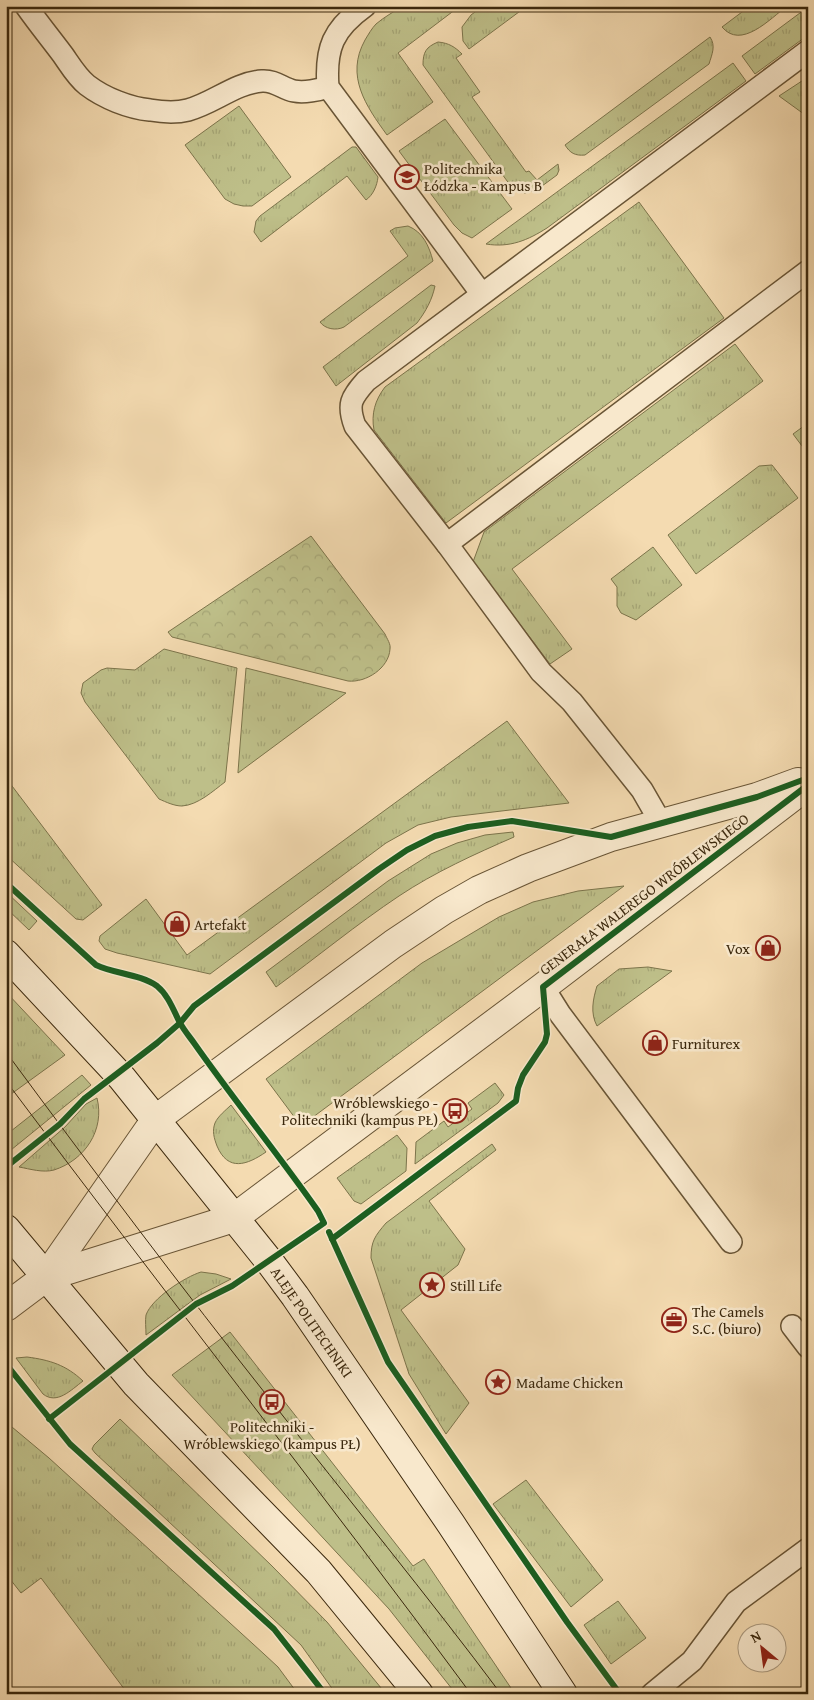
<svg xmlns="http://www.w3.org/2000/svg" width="814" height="1700" viewBox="0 0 814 1700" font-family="'Gentium Book Plus',serif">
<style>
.grass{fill:url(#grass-tufts);stroke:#7c744b}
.park{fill:url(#park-crowns);stroke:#7c744b}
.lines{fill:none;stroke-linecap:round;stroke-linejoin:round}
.service-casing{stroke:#695536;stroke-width:24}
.tertiary-casing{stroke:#695536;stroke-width:30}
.secondary-casing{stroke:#3b280d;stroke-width:30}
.service{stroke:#f8e8cc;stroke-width:21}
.tertiary{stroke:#f8e8cc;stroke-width:28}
.secondary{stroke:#f8e8cc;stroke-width:28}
.tram{stroke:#3b280d;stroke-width:1}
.cycleway-casing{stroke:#f8e8cc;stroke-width:9}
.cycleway{stroke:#1b5e20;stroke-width:6}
.labels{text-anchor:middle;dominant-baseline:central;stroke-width:5;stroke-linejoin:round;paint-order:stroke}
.poi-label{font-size:15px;fill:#3b280d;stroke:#f8e8cc;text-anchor:start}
.street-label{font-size:15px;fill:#3b280d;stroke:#f8e8cc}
</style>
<defs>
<pattern id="grass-tufts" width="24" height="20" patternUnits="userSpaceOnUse" patternTransform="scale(1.25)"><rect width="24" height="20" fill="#bebf89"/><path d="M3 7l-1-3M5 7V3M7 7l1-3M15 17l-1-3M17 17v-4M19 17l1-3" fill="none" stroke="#a4a475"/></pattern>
<pattern id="park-crowns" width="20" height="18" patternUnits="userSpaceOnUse" patternTransform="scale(1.25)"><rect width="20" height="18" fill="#bebf89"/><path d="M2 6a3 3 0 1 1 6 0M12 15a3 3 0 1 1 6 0" fill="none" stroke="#a4a475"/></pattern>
</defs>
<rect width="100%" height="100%" fill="#f4dbb1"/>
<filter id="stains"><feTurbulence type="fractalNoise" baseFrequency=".004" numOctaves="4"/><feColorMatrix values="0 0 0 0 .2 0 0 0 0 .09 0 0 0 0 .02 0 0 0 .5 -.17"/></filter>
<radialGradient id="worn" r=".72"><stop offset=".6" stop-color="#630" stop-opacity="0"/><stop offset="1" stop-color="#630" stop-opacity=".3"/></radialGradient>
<g class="grass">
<path d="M 402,6 L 460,6 L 398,53 L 433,102 L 387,135 C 366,106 345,76 365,40 C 368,35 372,28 376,24 C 384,17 394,12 402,6 Z"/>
<path d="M 483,6 L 527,6 L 469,49 L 463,41 L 462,27 L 471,15 Z"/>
<path d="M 750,6 L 787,6 C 770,19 741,50 722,27 Z"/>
<path d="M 808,7 L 808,35 L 755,74 L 742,56 Z"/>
<path d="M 710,37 C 716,46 712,54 709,64 L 585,155 C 575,156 570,153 565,145 Z"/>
<path d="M 438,42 C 449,43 455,47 462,54 L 456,58 L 480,92 L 472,97 L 526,172 L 529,171 L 537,180 L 558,164 L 559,170 L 557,175 L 538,189 L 525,193 L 515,190 L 510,185 L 423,65 C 423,52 426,47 438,42 Z"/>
<path d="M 733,63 L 746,81 L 547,228 C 528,240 510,248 486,244 Z"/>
<path d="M 808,77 L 808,117 L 779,96 Z"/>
<path d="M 239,106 L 291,177 L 252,206 L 243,206 L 234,204 L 225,199 L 185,145 Z"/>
<path d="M 445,119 L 512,209 L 472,238 L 462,233 L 454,225 L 399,151 Z"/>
<path d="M 352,147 L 356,147 L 378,177 C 377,186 373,195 366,200 L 347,176 L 261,242 L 254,232 L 256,221 L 260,216 Z"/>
<path d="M 639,202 L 724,318 L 446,523 L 374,430 C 371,414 375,400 385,387 Z"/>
<path d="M 408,226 C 423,232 429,246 433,261 L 344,327 C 336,331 325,329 320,322 L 408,256 L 390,231 L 395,228 Z"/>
<path d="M 431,285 L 435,286 C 432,300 426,311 417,323 L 336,386 L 323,367 Z"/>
<path d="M 735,344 L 763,381 L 512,569 L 572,649 L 550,664 L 473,562 L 484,532 Z"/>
<path d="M 808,423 L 808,454 L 793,434 Z"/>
<path d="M 772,465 L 798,498 L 696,574 L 668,535 L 759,466 Z"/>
<path d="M 653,547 L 682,585 L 636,620 L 621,613 L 617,606 L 617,587 L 611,579 Z"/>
<path d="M 164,649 L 237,668 L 225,782 C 213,791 198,805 182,806 C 174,806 166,802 159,799 L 85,702 L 81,693 L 83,683 L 101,670 L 107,668 L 135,670 Z"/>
<path d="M 246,668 L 346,693 L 238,773 L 238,772 Z"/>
<path d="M 507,721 L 569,803 L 451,817 L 418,825 L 386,843 L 210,974 L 117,953 L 105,949 L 99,941 L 100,936 L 146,899 L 187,955 Z"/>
<path d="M 6,778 L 102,905 L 83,920 L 76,919 L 6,855 Z"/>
<path d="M 513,832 L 514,837 C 475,854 435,872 399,896 C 357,924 317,957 276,987 L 266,972 L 388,881 L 431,854 L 457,843 L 485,835 Z"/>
<path d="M 624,886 L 301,1126 L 266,1079 L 422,963 L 499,917 L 533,902 L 578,891 Z"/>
<path d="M 6,892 L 37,921 L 29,930 L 6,908 Z"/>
<path d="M 648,967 L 672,971 L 597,1026 C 590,1013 593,999 597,986 L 619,969 Z"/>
<path d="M 6,992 L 65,1055 L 7,1097 L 6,1095 Z"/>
<path d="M 82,1075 L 91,1085 L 6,1154 L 6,1135 Z"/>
<path d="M 495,1083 L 504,1095 L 498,1103 L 415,1164 L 416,1142 L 444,1121 L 448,1127 L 472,1109 L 468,1103 Z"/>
<path d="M 97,1098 C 105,1130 85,1160 54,1170 C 43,1173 30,1169 19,1167 L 65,1127 L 86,1104 Z"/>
<path d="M 231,1105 L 266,1152 C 247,1165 228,1172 217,1146 C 214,1138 212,1131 215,1123 C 218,1116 226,1110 231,1105 Z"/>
<path d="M 397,1135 L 407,1148 L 406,1171 L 361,1204 L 354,1201 L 337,1178 Z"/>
<path d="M 492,1144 L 496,1150 L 429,1201 L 465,1249 L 458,1265 L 401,1310 L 469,1403 L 446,1434 L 409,1374 L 371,1258 C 371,1241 375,1236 386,1223 Z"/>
<path d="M 201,1272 L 216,1274 L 231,1279 L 200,1295 L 146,1335 C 146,1328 145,1321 146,1315 C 152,1298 185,1277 201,1272 Z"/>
<path d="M 230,1332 L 413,1566 L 424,1559 L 515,1694 L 456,1694 L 389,1609 L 172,1375 Z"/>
<path d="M 27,1357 C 50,1360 66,1365 83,1381 C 71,1390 57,1405 43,1394 L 16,1358 Z"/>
<path d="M 120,1419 L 272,1566 L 327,1622 L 386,1694 L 336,1694 L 301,1645 L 95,1453 L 92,1449 L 94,1445 Z"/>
<path d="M 6,1422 L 49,1458 L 264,1654 L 278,1667 L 298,1694 L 128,1694 L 41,1578 L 21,1593 L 6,1574 Z"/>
<path d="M 526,1480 L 603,1580 L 571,1607 L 493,1504 Z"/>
<path d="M 618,1601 L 646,1638 L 611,1664 L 584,1625 Z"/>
</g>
<path class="park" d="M 311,536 L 385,634 C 387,639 391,644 390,649 C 389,668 366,683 348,681 L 172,637 L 168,632 Z"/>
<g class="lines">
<defs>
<g id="service">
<path d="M 26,6 C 38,23 51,39 63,55 C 70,65 77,77 87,85 C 104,98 129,108 150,110 C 162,112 176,113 188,110 C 214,103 235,83 262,81 C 275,80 283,89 294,91 C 304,93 319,90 328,87"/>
<path d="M 365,6 C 333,29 325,48 328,87 L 481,293"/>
<path d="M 447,544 L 355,426 C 347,404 351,398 366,381 L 808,51"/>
<path d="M 661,823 L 642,790 L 572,702 L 541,672 L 447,544 L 808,271"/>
<path d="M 543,987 L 560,1014 L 731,1242"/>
<path d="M 792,1326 L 808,1347"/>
<path d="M 652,1694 L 692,1661 L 736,1602 L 808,1549"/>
</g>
<g id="tertiary">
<path d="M 46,1277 L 156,1119 L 393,944 L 444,910 L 479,890 L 528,868 L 611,837 L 757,797 L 798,782"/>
<path d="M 6,1307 L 46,1277 L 234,1218 L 543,987 L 808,785"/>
</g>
<g id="secondary">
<path d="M 6,954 L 122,1078 L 269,1261 L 295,1296 L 451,1524 L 563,1694"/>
<path d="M 6,1229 L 136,1384 L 319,1572 L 419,1694"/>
</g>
</defs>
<use href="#service" class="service-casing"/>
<use href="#tertiary" class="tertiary-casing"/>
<use href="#secondary" class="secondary-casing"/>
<use href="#service" class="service"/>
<use href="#tertiary" class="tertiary"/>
<use href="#secondary" class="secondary"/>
<g class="tram">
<path d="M 6,1052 C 93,1170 181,1287 272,1402 C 348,1499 427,1595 501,1694"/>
<path d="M 6,1081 C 160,1287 319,1488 471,1694"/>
</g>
<defs>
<g id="cycleway">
<path d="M 6,883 L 96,965 C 115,974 140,974 157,986 C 168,995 173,1009 179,1021 C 183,1029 189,1036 194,1043 C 234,1100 278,1154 318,1211 L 324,1223 L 232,1286 L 196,1304 L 49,1419"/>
<path d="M 6,1167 L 60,1124 L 84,1099 L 157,1043 L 180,1023 L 194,1006 L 379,869 L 407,850 L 435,836 L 468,827 L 512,821 L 611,837 L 757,797 L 808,778"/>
<path d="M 329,1232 L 388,1362 L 567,1622 L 620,1694"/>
<path d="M 332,1239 L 516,1101 L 518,1088 L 523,1075 L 545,1042 L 547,1034 L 543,987 L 808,785"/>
<path d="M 6,1364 L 70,1444 L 274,1629 L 325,1694"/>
</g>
</defs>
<use href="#cycleway" class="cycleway-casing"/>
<use href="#cycleway" class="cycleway"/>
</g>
<defs>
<symbol id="university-ring" viewBox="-11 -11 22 22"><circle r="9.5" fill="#f8e8cc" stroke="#8f2418" stroke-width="1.5"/><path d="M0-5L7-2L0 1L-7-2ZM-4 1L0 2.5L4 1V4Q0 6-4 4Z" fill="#8f2418"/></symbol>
<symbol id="shop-ring" viewBox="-11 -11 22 22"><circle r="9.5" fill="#f8e8cc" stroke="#8f2418" stroke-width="1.5"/><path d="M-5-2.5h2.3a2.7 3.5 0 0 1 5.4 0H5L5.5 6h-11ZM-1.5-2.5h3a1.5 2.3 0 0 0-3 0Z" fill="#8f2418"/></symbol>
<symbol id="bus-ring" viewBox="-11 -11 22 22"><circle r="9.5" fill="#f8e8cc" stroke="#8f2418" stroke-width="1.5"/><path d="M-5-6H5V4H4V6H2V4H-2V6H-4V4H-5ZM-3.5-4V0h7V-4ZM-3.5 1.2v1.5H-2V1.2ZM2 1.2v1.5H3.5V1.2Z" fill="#8f2418"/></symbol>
<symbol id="sight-ring" viewBox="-11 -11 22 22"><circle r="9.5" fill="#f8e8cc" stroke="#8f2418" stroke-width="1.5"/><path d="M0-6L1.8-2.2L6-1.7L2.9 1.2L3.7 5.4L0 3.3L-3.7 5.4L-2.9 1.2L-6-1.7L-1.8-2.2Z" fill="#8f2418"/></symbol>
<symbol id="office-ring" viewBox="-11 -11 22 22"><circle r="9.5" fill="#f8e8cc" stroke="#8f2418" stroke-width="1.5"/><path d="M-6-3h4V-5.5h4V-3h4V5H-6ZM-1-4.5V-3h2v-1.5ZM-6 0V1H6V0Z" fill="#8f2418"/></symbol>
</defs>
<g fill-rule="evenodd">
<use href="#university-ring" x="393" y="163" width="28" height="28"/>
<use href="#shop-ring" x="163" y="910" width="28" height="28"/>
<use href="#shop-ring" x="754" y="934" width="28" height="28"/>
<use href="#shop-ring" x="641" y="1029" width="28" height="28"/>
<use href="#bus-ring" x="441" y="1097" width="28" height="28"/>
<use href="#sight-ring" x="418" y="1271" width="28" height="28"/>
<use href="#office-ring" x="660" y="1306" width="28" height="28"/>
<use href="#sight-ring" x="484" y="1368" width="28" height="28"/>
<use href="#bus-ring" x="258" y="1388" width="28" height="28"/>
</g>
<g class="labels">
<g class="poi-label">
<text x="424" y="168">Politechnika<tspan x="424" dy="17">Łódzka - Kampus B</tspan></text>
<text x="194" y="924">Artefakt</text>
<text x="750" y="948" text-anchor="end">Vox</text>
<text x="672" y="1043">Furniturex</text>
<text x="438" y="1102" text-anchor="end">Wróblewskiego -<tspan x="438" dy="17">Politechniki (kampus PŁ)</tspan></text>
<text x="450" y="1285">Still Life</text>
<text x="692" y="1311">The Camels<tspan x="692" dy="17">S.C. (biuro)</tspan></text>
<text x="516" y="1382">Madame Chicken</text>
<text x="272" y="1426" text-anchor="middle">Politechniki -<tspan x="272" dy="17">Wróblewskiego (kampus PŁ)</tspan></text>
</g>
<g class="street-label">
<text transform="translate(644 894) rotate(-37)">GENERAŁA WALEREGO WRÓBLEWSKIEGO</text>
<text transform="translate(312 1322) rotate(55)">ALEJE POLITECHNIKI</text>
</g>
</g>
<rect width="814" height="1700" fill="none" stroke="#f4dbb1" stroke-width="25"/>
<rect x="8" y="8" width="799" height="1685" fill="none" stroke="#3b280d" stroke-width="2.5"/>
<rect x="12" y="12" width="789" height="1675" fill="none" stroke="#3b280d"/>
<g transform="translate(762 1648) rotate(331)"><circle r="24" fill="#f8e8cc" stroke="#ac9b80"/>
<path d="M0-4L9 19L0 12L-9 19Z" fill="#8f2418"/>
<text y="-8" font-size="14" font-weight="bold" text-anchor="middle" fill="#3b280d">N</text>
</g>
<rect width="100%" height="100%" filter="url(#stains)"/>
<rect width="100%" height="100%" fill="url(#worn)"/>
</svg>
